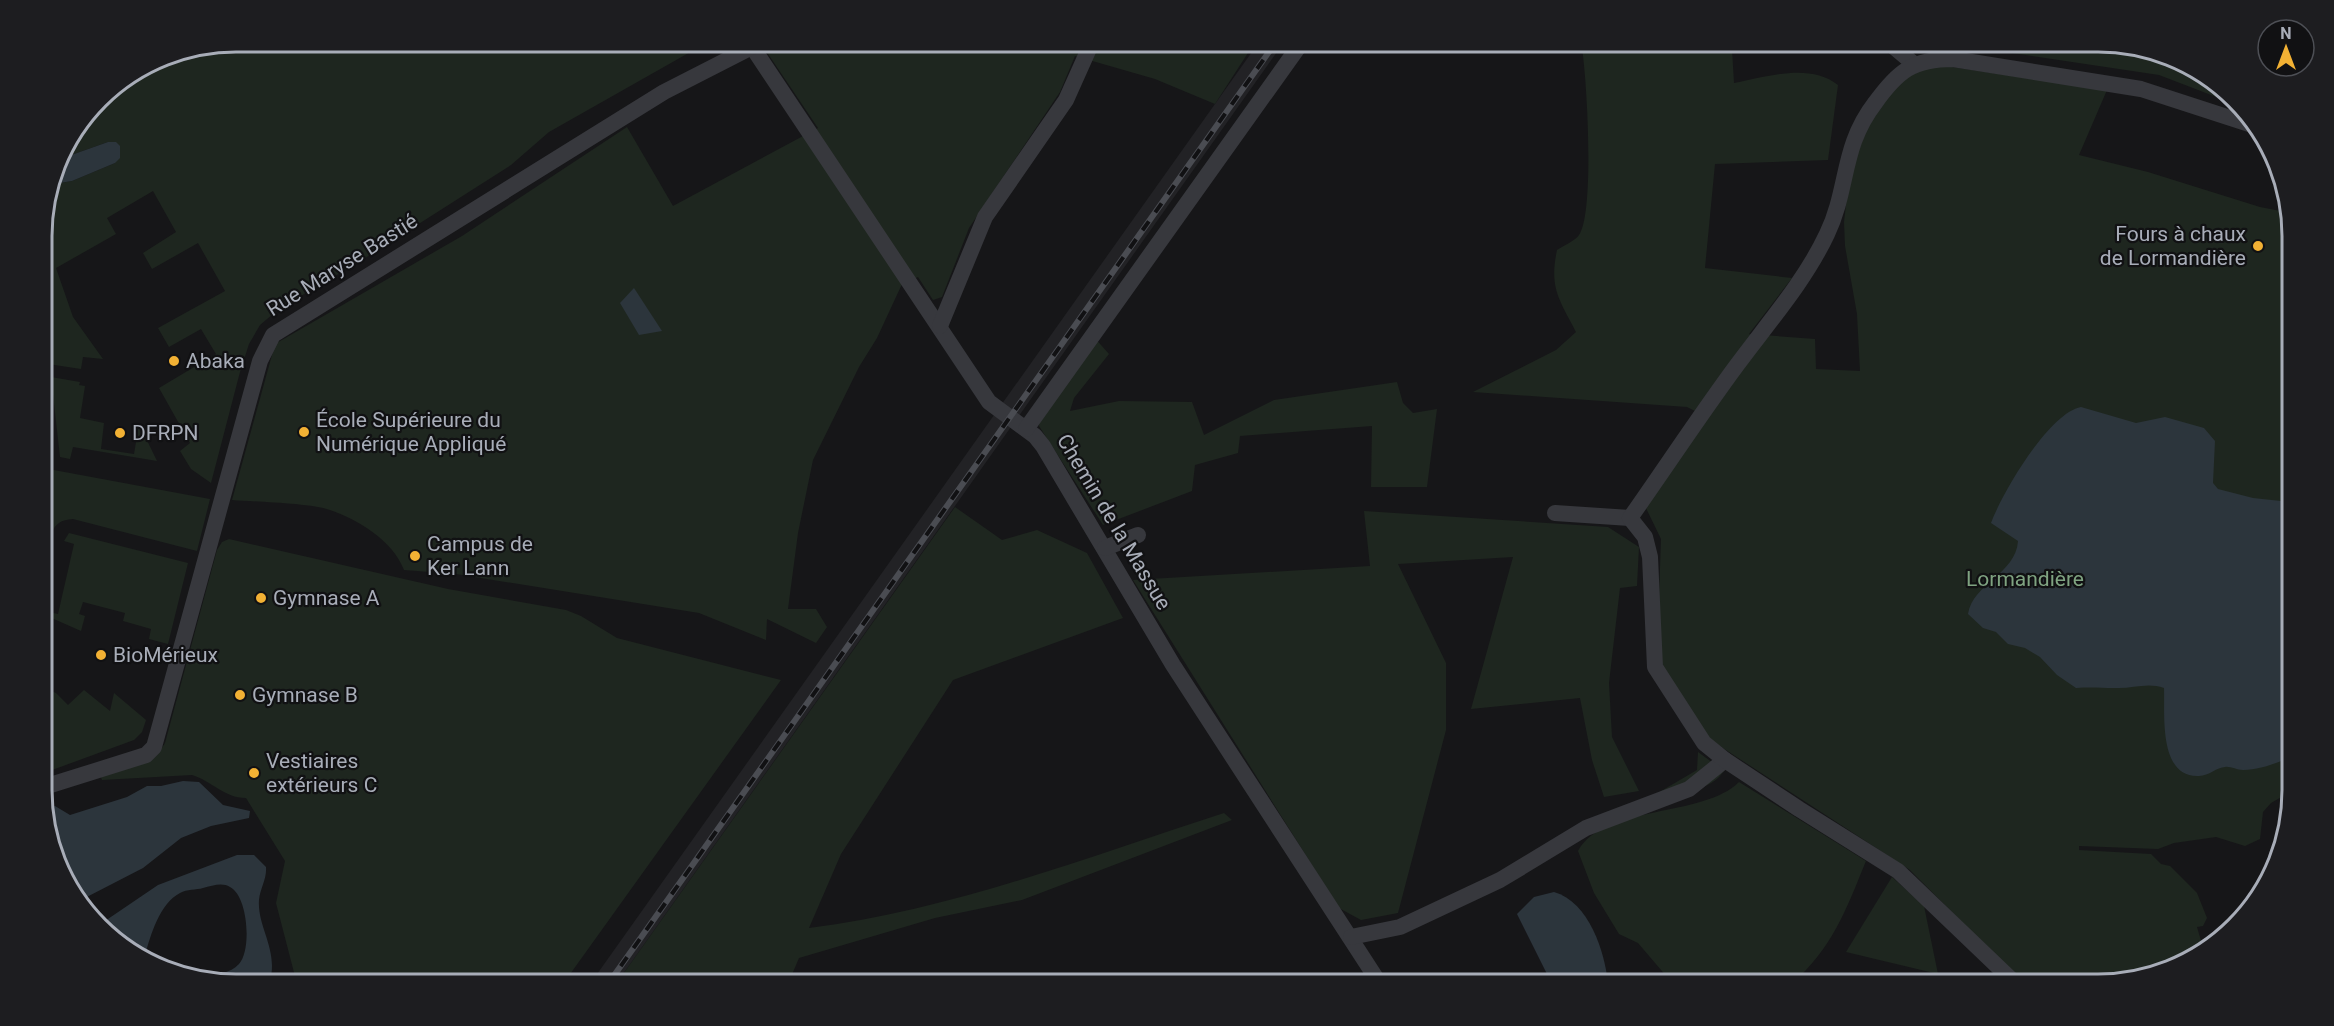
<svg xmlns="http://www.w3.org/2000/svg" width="2334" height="1026" viewBox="0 0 2334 1026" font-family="Roboto,sans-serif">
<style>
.built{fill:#222225}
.green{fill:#1e261f}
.water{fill:#2c353c}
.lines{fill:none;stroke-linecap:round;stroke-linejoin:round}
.minor{stroke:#37383d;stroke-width:16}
.rail-casing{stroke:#4a4c52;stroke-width:6}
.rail{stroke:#111113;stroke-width:4;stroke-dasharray:11;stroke-linecap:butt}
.poi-dot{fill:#f2b134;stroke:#111113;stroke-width:2}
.labels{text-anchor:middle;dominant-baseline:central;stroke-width:4.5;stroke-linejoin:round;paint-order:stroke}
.poi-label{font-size:21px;fill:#a8adb8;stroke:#111113;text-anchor:start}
.street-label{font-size:21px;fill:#a8adb8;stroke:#111113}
.park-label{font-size:21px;fill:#7fa381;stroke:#111113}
.rim{fill:none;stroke:#a8adb8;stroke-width:3}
</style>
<rect width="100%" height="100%" fill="#161618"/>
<path class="built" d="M 1259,42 L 1284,42 L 616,984 L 590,984 Z"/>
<g class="green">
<path d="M 237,42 L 708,42 L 549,132 L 511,165 L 359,262 L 280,308 L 260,325 L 249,344 L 240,372 L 211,483 L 191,469 L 180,451 L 190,443 L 159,388 L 216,354 L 201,329 L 169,347 L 158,328 L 225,291 L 198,243 L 152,269 L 143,253 L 176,232 L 153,191 L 107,218 L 116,234 L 56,268 L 73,317 L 103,359 L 83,357 L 81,369 L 48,364 L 43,323 L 42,224 L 53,184 L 72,181 L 115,163 L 116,142 L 108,142 L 60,159 L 62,151 L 108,91 L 163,57 Z"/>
<path d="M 760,42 L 1255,42 L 1215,104 L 1155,79 L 1075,56 L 1060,92 L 969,228 L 942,297 L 933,300 L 918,277 L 902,284 L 877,338 L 859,367 L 813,460 L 798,533 L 788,609 L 816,609 L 827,627 L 816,643 L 767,619 L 766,640 L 699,613 L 456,574 L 404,570 C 393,541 359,520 330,510 C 309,503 257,502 232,500 L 275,344 L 462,236 L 627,127 L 673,206 L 818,128 Z"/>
<path d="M 1581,42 L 1782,42 L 1732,49 L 1734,83 C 1766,77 1810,62 1838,85 L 1828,160 L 1715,164 L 1705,268 L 1792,278 L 1749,334 L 1815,339 L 1816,369 L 1860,371 L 1857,314 L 1845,246 L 1844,222 L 1849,179 L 1871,115 L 1910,74 L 1939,65 L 2107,90 L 2079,155 L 2148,172 L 2260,207 L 2290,213 L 2291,435 L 2283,451 L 2291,456 L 2292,791 L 2271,803 L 2263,812 L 2260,839 L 2245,846 L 2216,837 L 2174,843 L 2158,849 L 2079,846 L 2079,850 L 2151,854 L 2161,864 L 2170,866 L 2197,893 L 2207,918 L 2203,926 L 2197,927 L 2204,951 L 2110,984 L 2024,984 L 1910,870 L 1706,737 L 1662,665 L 1659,597 L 1661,539 L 1645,506 L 1707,417 L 1687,407 L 1473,392 L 1556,350 L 1576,332 C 1559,299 1549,288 1557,250 C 1563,246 1575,241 1579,235 C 1595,212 1587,73 1581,42 Z"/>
<path d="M 1960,42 L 2097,42 L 2171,57 L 2232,103 L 2159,75 L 1959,45 Z"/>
<path d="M 1093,336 L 1109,354 L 1074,398 L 1070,411 L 1119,401 L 1192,402 L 1204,435 L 1274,400 L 1397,382 L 1403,403 L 1413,413 L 1437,409 L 1427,487 L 1371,487 L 1372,426 L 1240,436 L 1238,453 L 1195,465 L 1192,491 L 1103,525 L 1039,426 L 1041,407 Z"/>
<path d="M 51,377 L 80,382 L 79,385 L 85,386 L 80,418 L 104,423 L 101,449 L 134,454 L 139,424 L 157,461 L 73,447 L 70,459 L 60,457 Z"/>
<path d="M 43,468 L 210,499 L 197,551 L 73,519 C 61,520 55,523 51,535 L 43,533 Z"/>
<path d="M 955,507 L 1002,540 L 1037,530 L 1087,553 L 1123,618 L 953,680 L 841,854 L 809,928 C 952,910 1088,857 1224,813 L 1232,820 L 1022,900 L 935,918 L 799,958 L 788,984 L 616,984 Z"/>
<path d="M 1364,511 L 1608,527 L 1639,547 L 1637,586 L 1620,588 L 1609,683 L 1612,737 L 1639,791 L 1604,797 L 1592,760 L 1580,698 L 1471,709 L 1513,557 L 1398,564 L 1446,663 L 1446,730 L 1398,913 L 1361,920 L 1339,908 L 1133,580 L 1370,566 Z"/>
<path d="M 69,533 L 188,563 L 168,644 L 149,639 L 151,629 L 123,621 L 125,613 L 83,602 L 79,614 L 85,616 L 81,631 L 47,616 L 48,612 L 58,614 L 74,544 L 64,541 Z"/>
<path d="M 229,539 L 448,589 L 566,610 L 581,616 L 617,638 L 781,680 L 563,984 L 297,984 L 276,903 L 285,861 L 246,798 C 224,798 212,781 192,775 L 102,780 L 101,777 L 160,751 L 165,743 L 217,550 L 222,542 Z"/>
<path d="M 43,687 L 56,693 L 68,705 L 84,690 L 110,711 L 114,693 L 146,720 L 142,732 L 134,740 L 44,773 L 50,727 L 43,713 Z"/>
<path d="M 1698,752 L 1724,771 C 1709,793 1680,791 1656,794 L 1697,770 Z"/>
<path d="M 1739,782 L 1866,861 C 1846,910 1833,947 1792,984 L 1688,984 L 1667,977 L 1638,943 L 1619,934 L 1594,893 L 1578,851 C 1604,804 1703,818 1739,782 Z"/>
<path d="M 1892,877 L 1924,906 L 1938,974 L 1846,952 Z"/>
</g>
<g class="water">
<path d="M 108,142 L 116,142 L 120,146 L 120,158 L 115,163 L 72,181 L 53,184 L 60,159 Z"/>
<path d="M 634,288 L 662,331 L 639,335 L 620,303 Z"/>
<path d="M 2081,407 L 2136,423 L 2165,417 L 2204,428 L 2215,441 L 2213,483 L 2218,489 L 2253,498 L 2291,502 L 2292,757 C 2276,763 2260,770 2243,770 C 2237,770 2230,766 2225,767 C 2217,767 2209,776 2199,776 C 2158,778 2165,713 2164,688 C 2147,682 2132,689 2115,688 C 2101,688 2091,687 2076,688 L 2057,675 L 2040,657 L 2025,648 L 2008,644 L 1996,632 L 1983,628 L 1968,614 C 1973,583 2016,574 2018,541 L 1991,523 C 2002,493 2049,413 2081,407 Z"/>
<path d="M 183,781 L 199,782 L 223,805 L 250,811 L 249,818 L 211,826 L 181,838 L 143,868 L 79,901 L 44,815 L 44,808 L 55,806 L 70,815 L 127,797 L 147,786 L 161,786 Z"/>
<path d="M 237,855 L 254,855 L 266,867 C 267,879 260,889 259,900 C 257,928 280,951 269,984 L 237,984 L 205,978 C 217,973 230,974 239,964 C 252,950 248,896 230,887 C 222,882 212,886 203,888 C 196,890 187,889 180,893 C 160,903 150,936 145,956 L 102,923 L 158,885 Z"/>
<path d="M 1554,892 C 1589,902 1605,952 1608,984 L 1552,984 L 1517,914 L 1534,897 Z"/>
</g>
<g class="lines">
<g class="minor">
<path d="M 749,42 L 989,402 L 1035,436 L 1043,446 L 1173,665 L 1380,984"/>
<path d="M 1888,42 L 1914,64"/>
<path d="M 940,326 L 985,217 L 1066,100 L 1092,42"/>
<path d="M 1026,429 L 1302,42"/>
<path d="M 1555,513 L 1630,518"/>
<path d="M 1105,548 L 1138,535"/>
<path d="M 44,787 L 146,755 L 154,747 L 260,361 L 273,335 L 664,92 L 752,47"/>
<path d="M 1351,937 L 1400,927 L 1500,880 L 1586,828 L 1689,789 L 1725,760"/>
<path d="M 2016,984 L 1898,871 L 1799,809 L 1725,760 L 1704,743 L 1655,667 L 1650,557 L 1645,537 L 1630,518 C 1666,467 1700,415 1737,365 C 1768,323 1805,281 1827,234 C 1849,188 1841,147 1875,103 C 1898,71 1913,59 1953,59 L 2141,89 L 2255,126"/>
</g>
<defs>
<path id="rail" d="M 608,984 L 1276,42"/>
</defs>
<use href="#rail" class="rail-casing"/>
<use href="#rail" class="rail"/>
</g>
<g class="poi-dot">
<circle cx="2258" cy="246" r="6"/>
<circle cx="174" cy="361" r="6"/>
<circle cx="304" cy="432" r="6"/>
<circle cx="120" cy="433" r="6"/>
<circle cx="415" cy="556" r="6"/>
<circle cx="261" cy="598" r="6"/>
<circle cx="101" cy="655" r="6"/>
<circle cx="240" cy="695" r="6"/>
<circle cx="254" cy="773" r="6"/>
</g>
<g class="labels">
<g class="poi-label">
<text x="2246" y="234" text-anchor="end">Fours à chaux<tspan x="2246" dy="24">de Lormandière</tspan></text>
<text x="186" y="361">Abaka</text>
<text x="316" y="420">École Supérieure du<tspan x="316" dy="24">Numérique Appliqué</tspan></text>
<text x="132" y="433">DFRPN</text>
<text x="427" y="544">Campus de<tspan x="427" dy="24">Ker Lann</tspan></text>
<text x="273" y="598">Gymnase A</text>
<text x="113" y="655">BioMérieux</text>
<text x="252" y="695">Gymnase B</text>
<text x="266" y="761">Vestiaires<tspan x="266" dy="24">extérieurs C</tspan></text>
</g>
<g class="street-label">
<text transform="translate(342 265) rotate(-32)">Rue Maryse Bastié</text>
<text transform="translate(1114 522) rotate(59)">Chemin de la Massue</text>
</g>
<g class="park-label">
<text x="2025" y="579">Lormandière</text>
</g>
</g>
<path d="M0 0H2334V1026H0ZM236 52H2098A184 184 0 0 1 2282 236V790A184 184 0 0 1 2098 974H236A184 184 0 0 1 52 790V236A184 184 0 0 1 236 52Z" fill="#1d1d20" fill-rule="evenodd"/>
<path class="rim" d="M236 52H2098A184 184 0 0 1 2282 236V790A184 184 0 0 1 2098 974H236A184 184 0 0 1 52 790V236A184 184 0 0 1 236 52Z"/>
<g transform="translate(2286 48)"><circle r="28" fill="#111113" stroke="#4d4f55" stroke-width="1.5"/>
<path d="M0-4.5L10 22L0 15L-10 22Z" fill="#f2b134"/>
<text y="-9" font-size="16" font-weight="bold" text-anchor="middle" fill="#a8adb8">N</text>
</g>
</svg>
